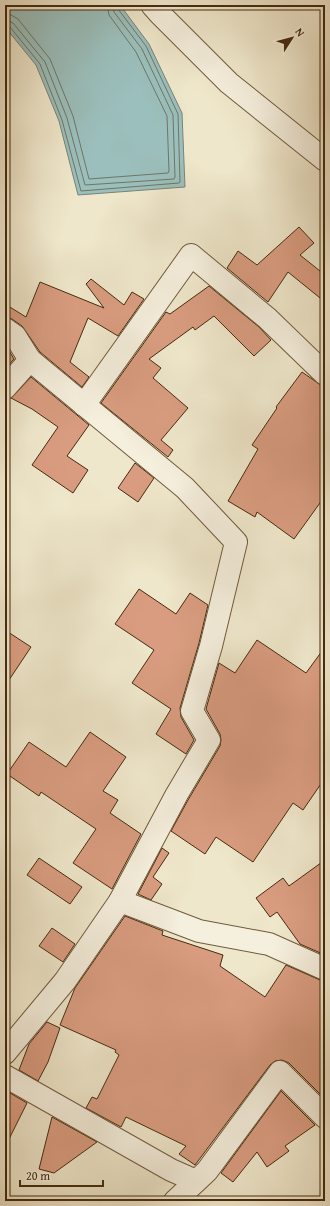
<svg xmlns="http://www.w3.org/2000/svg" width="330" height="1206" viewBox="0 0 330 1206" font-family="'Gentium Book Plus',serif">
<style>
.water{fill:#9bbfbc;stroke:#798476}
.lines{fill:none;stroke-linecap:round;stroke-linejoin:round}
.shore{stroke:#707564;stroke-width:1}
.building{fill:#d99c80;stroke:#462b0d}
.minor-casing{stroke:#705a3c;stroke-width:24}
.minor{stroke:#f5efdd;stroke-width:22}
</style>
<rect width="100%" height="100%" fill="#efe7cb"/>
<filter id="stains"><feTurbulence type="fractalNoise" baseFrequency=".005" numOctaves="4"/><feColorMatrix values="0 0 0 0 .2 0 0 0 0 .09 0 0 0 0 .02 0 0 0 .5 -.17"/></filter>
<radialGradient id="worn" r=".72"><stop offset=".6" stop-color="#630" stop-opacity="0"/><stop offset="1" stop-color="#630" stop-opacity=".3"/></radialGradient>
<path class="water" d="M 5,5 L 120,5 L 149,44 L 182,113 L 185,187 L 78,195 L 59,121 L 36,65 L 5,27 Z"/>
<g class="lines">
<g class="shore">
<path d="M 5,14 L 11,15 L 18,19 L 50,59 L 73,116 L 89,179 L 168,173 L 169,171 L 167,116 L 136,52 L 109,15 L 107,5"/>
<path d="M 5,20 L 9,21 L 13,23 L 45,62 L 67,118 L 85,185 L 174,179 L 175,177 L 173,115 L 142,49 L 114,12 L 113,5"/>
<path d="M 5,25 L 10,27 L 40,64 L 62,120 L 81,191 L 179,183 L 180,182 L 178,114 L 146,46 L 118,9 L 118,5"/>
</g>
</g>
<g class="building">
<path d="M 299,227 L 314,243 L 300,255 L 325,275 L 325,302 L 288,272 L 268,302 L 227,268 L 238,251 L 257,265 Z"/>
<path d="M 91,279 L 124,305 L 132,292 L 144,299 L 118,336 L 88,318 L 70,362 L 89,377 L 82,387 L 40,352 L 22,326 L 12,319 L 5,317 L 5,304 L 26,317 L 40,282 L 104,308 L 86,284 Z"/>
<path d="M 209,286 L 259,327 L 271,340 L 254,356 L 214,316 L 195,330 L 193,327 L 149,359 L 161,368 L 153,378 L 188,408 L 161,440 L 173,450 L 168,457 L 101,403 L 166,312 L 170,314 Z"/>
<path d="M 5,344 L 14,359 L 5,369 Z"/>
<path d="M 302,372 L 325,388 L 325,496 L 294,539 L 257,512 L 255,517 L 228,501 L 258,449 L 252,445 L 277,408 L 276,407 Z"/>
<path d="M 31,377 L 89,425 L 67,456 L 88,470 L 73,493 L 32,465 L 58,427 L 32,409 L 11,398 Z"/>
<path d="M 135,463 L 154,478 L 138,502 L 118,488 Z"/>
<path d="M 139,589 L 176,614 L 190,593 L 208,605 L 199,643 L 180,708 L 181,717 L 194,740 L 186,754 L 156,734 L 171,709 L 132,683 L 154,650 L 115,624 Z"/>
<path d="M 5,630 L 31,647 L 5,686 Z"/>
<path d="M 257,640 L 306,673 L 325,647 L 325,778 L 303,810 L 293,803 L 253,862 L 216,837 L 205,854 L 171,831 L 188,800 L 220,746 L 221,740 L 220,734 L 206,709 L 219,663 L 235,673 Z"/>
<path d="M 90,732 L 126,757 L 103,791 L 118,800 L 110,813 L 141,834 L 112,889 L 73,863 L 96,829 L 41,792 L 39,796 L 7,774 L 29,742 L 66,767 Z"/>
<path d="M 162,848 L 169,853 L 153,877 L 162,884 L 151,900 L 138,894 Z"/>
<path d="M 39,858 L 82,887 L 70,904 L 27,875 Z"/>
<path d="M 325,860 L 325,955 L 300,944 L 277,912 L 270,917 L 256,898 L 283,878 L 289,886 Z"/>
<path d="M 125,916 L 163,931 L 162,935 L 223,955 L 220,966 L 265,997 L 286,965 L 320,980 L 325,981 L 325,1099 L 289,1063 L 282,1060 L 275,1061 L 270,1065 L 195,1165 L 179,1154 L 186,1146 L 126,1117 L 121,1127 L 86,1108 L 92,1097 L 97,1099 L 119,1055 L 115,1052 L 116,1050 L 60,1025 L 75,988 Z"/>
<path d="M 52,928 L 75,944 L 63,962 L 39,946 Z"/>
<path d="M 47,1022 L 60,1028 L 48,1062 L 38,1081 L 19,1070 L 29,1044 Z"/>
<path d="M 5,1090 L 27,1103 L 5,1147 Z"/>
<path d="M 281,1091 L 315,1125 L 285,1146 L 289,1151 L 267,1167 L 257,1152 L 233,1182 L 221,1173 Z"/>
<path d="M 52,1117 L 97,1142 L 54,1173 L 39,1169 Z"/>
</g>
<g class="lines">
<defs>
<g id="minor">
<path d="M 152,5 L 160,14 L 229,83 L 325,160"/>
<path d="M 5,329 L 15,336 L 30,360"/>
<path d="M 5,388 L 30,360 L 185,488 L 236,542 L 211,646 L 192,711 L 209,740 L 177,794 L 120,901 L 199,931 L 269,944 L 325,969"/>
<path d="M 84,405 L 191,255 L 267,318 L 325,374"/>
<path d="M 5,1053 L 65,981 L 120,901"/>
<path d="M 5,1076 L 171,1170 L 196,1181"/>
<path d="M 175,1201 L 207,1171 L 280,1072 L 325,1117"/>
</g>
</defs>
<use href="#minor" class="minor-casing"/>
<use href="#minor" class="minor"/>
</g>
<rect width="330" height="1206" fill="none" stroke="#efe7cb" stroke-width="20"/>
<rect x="6" y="6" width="318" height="1194" fill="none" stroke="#462b0d" stroke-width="2"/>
<rect x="10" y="10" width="310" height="1186" fill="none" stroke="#462b0d"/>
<g transform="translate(292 38) rotate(54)" stroke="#f5efdd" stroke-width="3" paint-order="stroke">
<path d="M0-3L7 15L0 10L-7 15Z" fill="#462b0d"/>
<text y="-6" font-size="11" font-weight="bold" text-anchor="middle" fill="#462b0d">N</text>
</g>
<path d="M20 1180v6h83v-6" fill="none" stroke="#462b0d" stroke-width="2"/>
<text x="26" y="1180" font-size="12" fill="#462b0d" stroke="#f5efdd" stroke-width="3" paint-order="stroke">20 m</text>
<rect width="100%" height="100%" filter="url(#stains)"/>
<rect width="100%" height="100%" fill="url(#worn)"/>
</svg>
